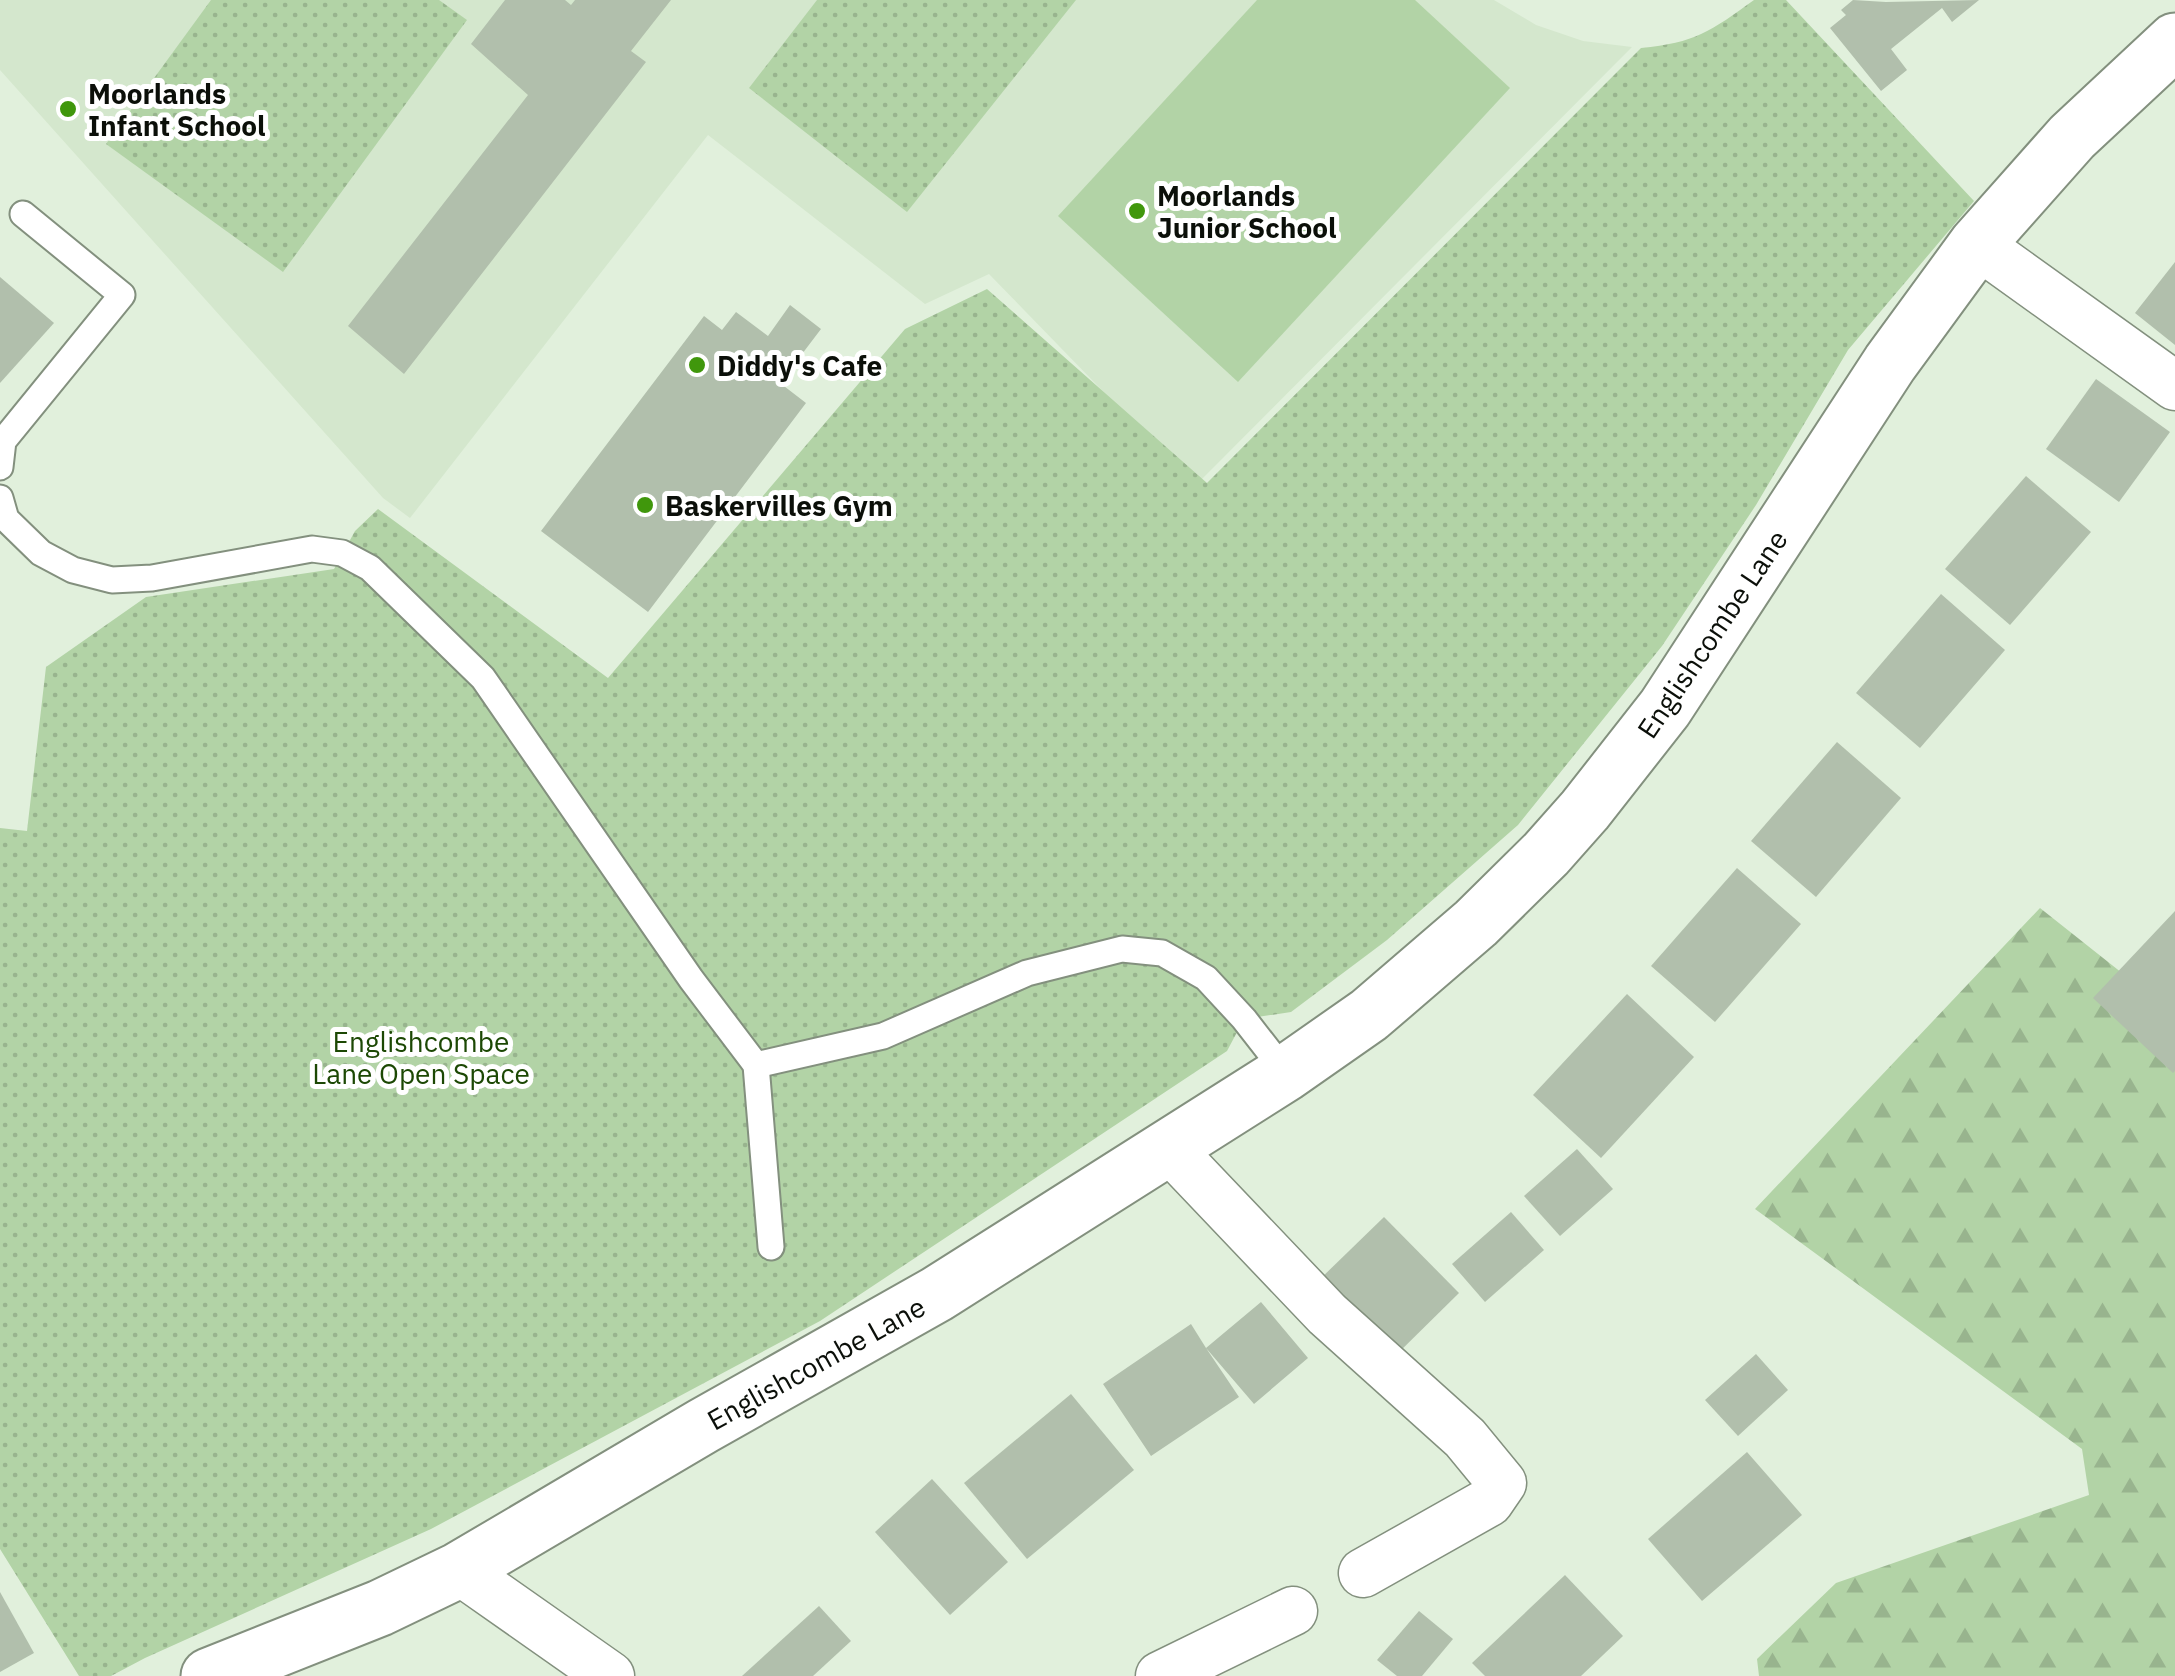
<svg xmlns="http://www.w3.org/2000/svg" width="2175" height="1676" viewBox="0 0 2175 1676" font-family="'IBM Plex Sans',sans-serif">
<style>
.built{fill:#d4e7cd}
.green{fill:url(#green-dots)}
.forest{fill:url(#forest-firs)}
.pitch{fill:#b2d3a6}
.building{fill:#b1bfac}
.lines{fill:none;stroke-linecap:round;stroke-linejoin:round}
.lane-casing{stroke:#83907e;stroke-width:29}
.street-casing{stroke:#83907e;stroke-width:51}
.secondary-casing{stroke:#83907e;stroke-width:59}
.lane{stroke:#fff;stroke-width:25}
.street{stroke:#fff;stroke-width:48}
.secondary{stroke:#fff;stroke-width:55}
.poi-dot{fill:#40970c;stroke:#fff;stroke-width:4}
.labels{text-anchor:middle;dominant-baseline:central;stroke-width:10;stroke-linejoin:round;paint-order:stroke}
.poi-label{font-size:28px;font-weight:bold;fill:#0b0f09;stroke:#fff;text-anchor:start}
.street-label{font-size:28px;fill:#0b0f09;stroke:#fff}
.park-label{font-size:28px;fill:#1c4804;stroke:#fff}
</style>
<defs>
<pattern id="green-dots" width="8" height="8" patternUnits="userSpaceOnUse" patternTransform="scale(2.5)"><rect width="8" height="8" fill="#b2d3a6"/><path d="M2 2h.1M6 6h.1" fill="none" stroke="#98b48e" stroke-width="1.8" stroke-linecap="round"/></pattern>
<pattern id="forest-firs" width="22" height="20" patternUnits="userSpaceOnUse" patternTransform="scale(2.5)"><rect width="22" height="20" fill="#b2d3a6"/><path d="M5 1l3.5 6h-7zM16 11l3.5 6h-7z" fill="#98b48e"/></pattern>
</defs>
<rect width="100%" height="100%" fill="#e1f0dc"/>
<path class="built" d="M 0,0 L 1494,0 L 1536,25 L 1583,41 L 1632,47 L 1195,486 L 989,274 L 925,304 L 708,135 L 410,518 L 383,498 L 0,70 Z"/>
<g class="green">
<path d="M 211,0 L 439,0 L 467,20 L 283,272 L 106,144 Z"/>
<path d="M 817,0 L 1076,0 L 907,212 L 749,88 Z"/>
<path d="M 1754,0 L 1786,0 L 1974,201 L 1848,350 L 1756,505 L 1662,646 L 1518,825 L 1387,940 L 1291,1012 L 1244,1019 L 1227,1051 L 820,1321 L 431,1529 L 145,1658 L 111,1676 L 79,1676 L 0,1549 L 0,828 L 27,831 L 46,667 L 146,597 L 334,569 L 355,531 L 378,509 L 608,678 L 905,329 L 987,289 L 1207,483 L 1641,48 C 1695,43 1711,31 1754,0 Z"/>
</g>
<path class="forest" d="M 2040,908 L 2175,1015 L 2175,1676 L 1759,1676 L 1757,1659 L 1836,1583 L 2089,1495 L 2082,1449 L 1755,1209 Z"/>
<path class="pitch" d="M 1257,0 L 1415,0 L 1510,88 L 1238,382 L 1058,216 Z"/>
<g class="building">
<path d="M 505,0 L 565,0 L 571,5 L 575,0 L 671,0 L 631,51 L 646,62 L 404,374 L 348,326 L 528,95 L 471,44 Z"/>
<path d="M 1853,0 L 1886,2 L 1979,0 L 1952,22 L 1942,8 L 1891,49 L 1907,70 L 1881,91 L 1830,28 L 1846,15 L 1841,10 Z"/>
<path d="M 2175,262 L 2175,345 L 2135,313 Z"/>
<path d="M 0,277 L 54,323 L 0,383 Z"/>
<path d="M 790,305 L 821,329 L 780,383 L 806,403 L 648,612 L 541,531 L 704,316 L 722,330 L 736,312 L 768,336 Z"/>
<path d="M 2096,379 L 2170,432 L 2119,502 L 2046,449 Z"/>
<path d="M 2026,476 L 2091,532 L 2010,625 L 1945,569 Z"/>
<path d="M 1941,594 L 2005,650 L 1920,748 L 1856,693 Z"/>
<path d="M 1837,742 L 1901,798 L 1816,897 L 1751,841 Z"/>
<path d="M 1737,868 L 1801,924 L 1715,1022 L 1651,966 Z"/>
<path d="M 2175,911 L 2175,1071 L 2173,1073 L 2093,998 Z"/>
<path d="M 1627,994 L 1694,1057 L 1601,1158 L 1533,1095 Z"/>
<path d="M 1577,1149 L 1613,1189 L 1560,1236 L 1524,1196 Z"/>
<path d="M 1511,1212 L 1544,1250 L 1485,1302 L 1452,1264 Z"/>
<path d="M 1384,1217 L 1459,1293 L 1390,1361 L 1315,1284 Z"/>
<path d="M 1261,1302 L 1308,1358 L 1254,1404 L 1206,1348 L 1239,1397 L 1151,1456 L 1103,1384 L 1191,1324 L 1206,1348 Z"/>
<path d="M 1756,1354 L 1788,1390 L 1738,1436 L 1705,1400 Z"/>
<path d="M 1071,1394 L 1134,1470 L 1027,1559 L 964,1483 Z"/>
<path d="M 1747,1452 L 1802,1515 L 1702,1601 L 1648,1539 Z"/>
<path d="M 932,1479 L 1008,1562 L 950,1615 L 875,1532 Z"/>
<path d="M 1565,1575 L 1623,1636 L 1581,1676 L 1485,1676 L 1472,1663 Z"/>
<path d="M 0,1592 L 34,1653 L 0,1672 Z"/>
<path d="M 819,1606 L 851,1641 L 813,1676 L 742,1676 Z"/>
<path d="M 1419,1611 L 1453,1639 L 1422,1676 L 1397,1676 L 1377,1660 Z"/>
</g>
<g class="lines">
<defs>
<g id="lane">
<path d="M 0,467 L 3,441 L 122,295 L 23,214"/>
<path d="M 0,498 L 6,519 L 41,553 L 73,570 L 112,580 L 152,578 L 312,549 L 342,553 L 370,568 L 483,678 L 691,979 L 756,1065 L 883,1036 L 1027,973 L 1122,949 L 1162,953 L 1206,978 L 1244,1019 L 1286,1073"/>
<path d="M 756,1065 L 771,1247"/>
</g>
<g id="street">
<path d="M 1977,244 L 2175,386"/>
<path d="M 1168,1147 L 1327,1314 L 1465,1438 L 1502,1483 L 1489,1502 L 1363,1573"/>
<path d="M 459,1570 L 610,1676"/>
<path d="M 1160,1676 L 1293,1611"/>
</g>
<path id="secondary" d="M 209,1676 L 380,1608 L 459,1570 L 703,1426 L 937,1294 L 1286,1073 L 1369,1015 L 1476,923 L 1546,854 L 1585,810 L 1665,708 L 1890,363 L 1977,244 L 2072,137 L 2175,41"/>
</defs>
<use href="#lane" class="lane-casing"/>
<use href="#street" class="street-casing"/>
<use href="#secondary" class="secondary-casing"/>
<use href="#lane" class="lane"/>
<use href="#street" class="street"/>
<use href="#secondary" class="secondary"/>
</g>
<g class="poi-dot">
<circle cx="68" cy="109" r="10"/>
<circle cx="1137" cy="211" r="10"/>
<circle cx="697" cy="365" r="10"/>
<circle cx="645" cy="505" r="10"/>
</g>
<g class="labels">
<g class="poi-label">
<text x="88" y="93">Moorlands<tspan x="88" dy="32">Infant School</tspan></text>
<text x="1157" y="195">Moorlands<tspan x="1157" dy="32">Junior School</tspan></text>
<text x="717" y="365">Diddy's Cafe</text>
<text x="665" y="505">Baskervilles Gym</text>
</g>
<g class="street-label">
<text transform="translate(1712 634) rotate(-56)">Englishcombe Lane</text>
<text transform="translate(816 1363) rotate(-29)">Englishcombe Lane</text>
</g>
<g class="park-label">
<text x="421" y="1041">Englishcombe<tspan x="421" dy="32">Lane Open Space</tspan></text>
</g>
</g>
</svg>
